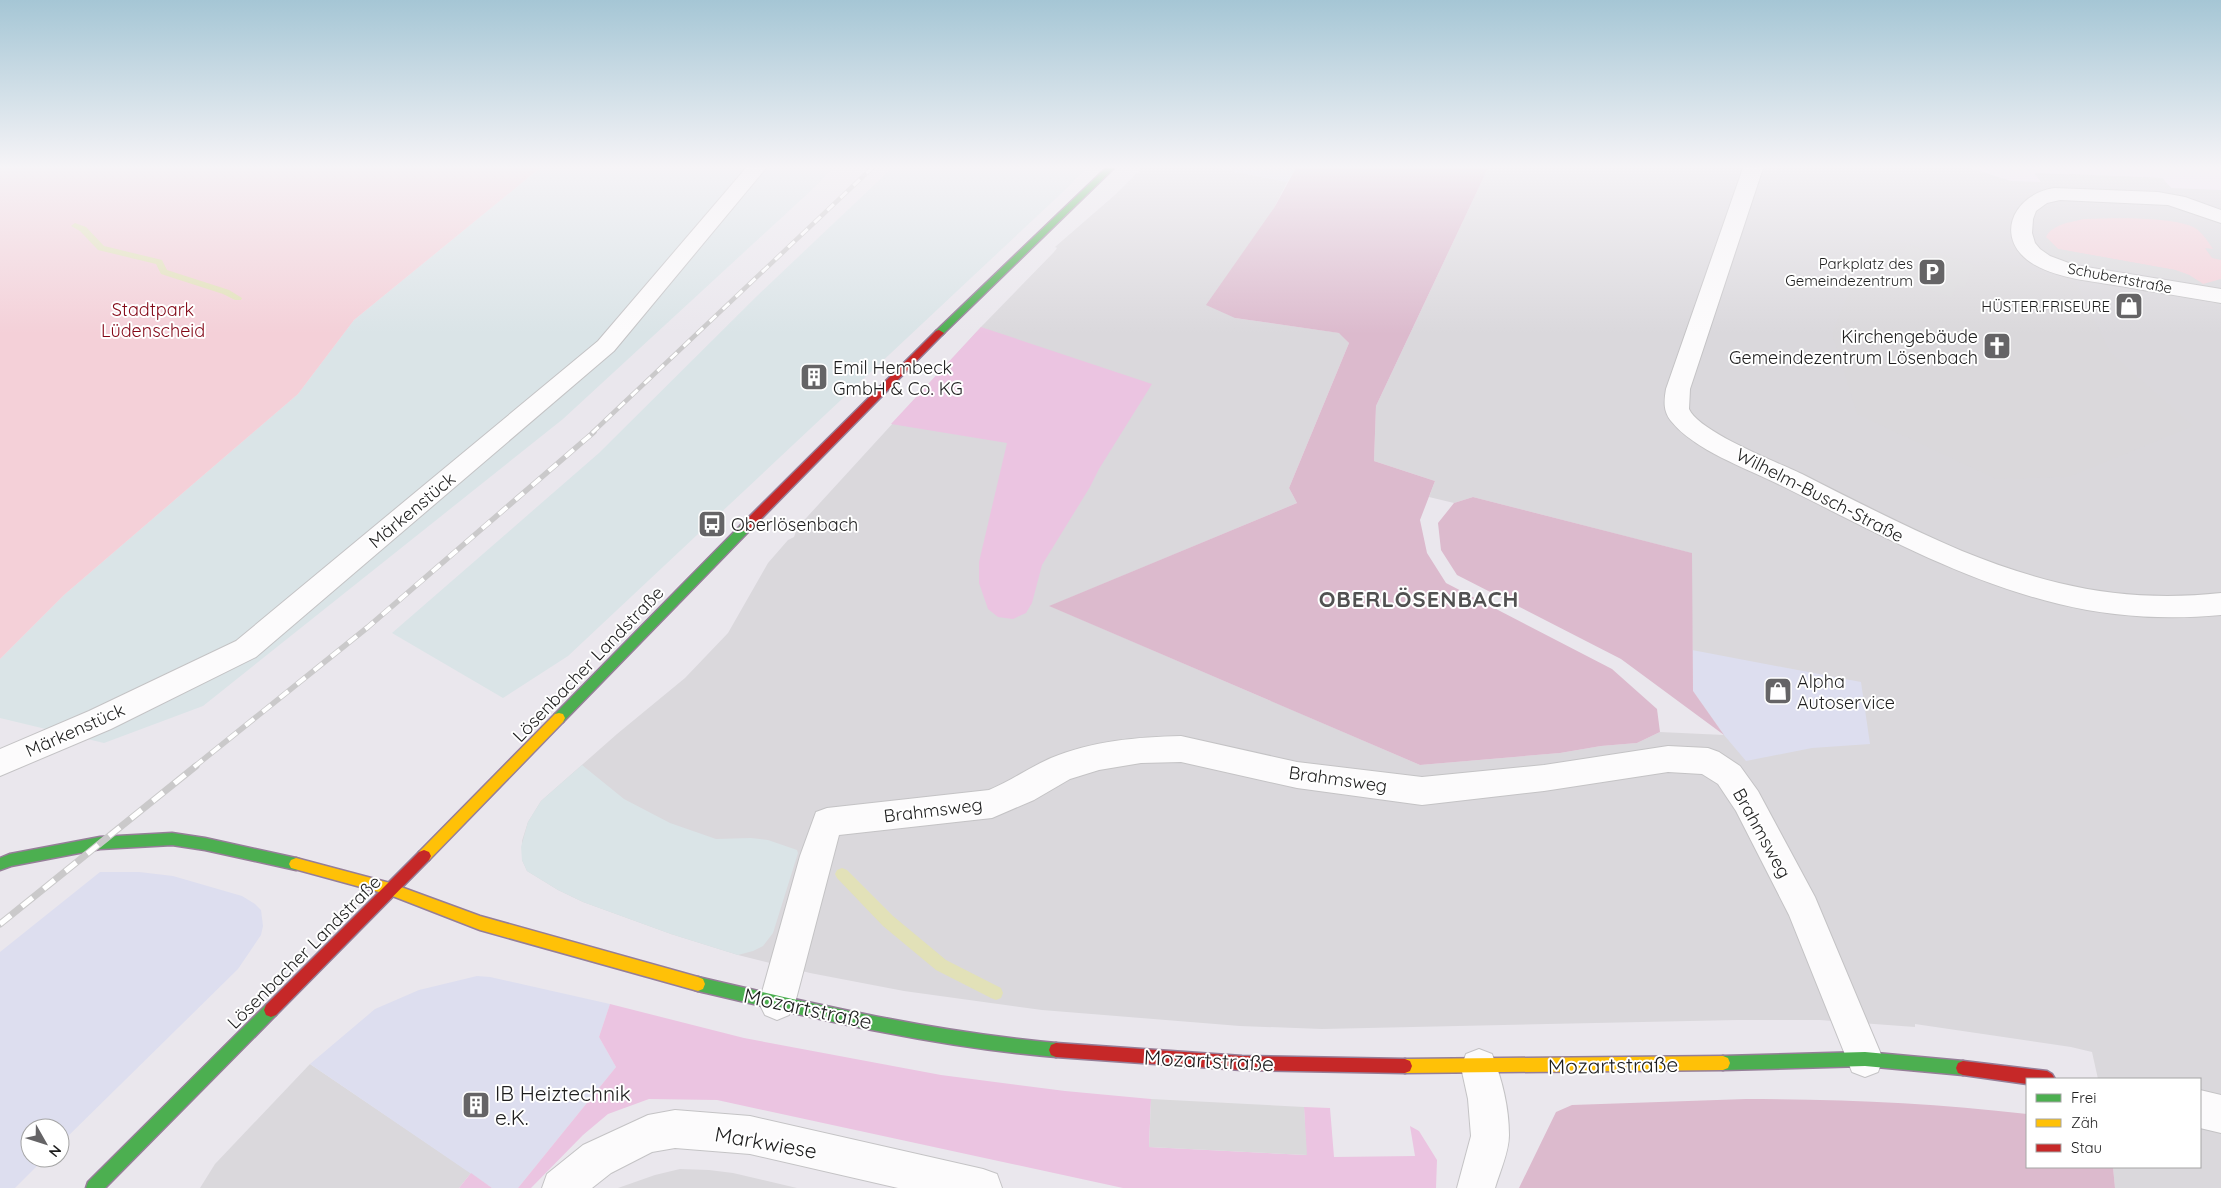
<svg xmlns="http://www.w3.org/2000/svg" width="2221" height="1188" viewBox="0 0 2221 1188" font-family="Quicksand,sans-serif">
<style>
.residential{fill:#dad8dc}
.commercial{fill:#dddeef}
.industrial{fill:#dae4e7}
.education{fill:#f2e2f7}
.religious{fill:#dad8db}
.grass{fill:#ebc4e1}
.forest{fill:#dcbacd}
.park{fill:#f4d0d8}
.parking{fill:#dad9db}
.lines{fill:none;stroke-linecap:round;stroke-linejoin:round}
.stream{fill:#e2e1b8;fill-rule:evenodd}
.street-casing{stroke:#c4c3c5;stroke-width:2}
.fast-casing{stroke:#957e98;stroke-width:3}
.slow-casing{stroke:#957e98;stroke-width:3}
.jam-casing{stroke:#957e98;stroke-width:3}
.street{fill:#fcfbfc;fill-rule:evenodd}
.fast{fill:#4caf50;fill-rule:evenodd}
.slow{fill:#ffc107;fill-rule:evenodd}
.jam{fill:#c62828;fill-rule:evenodd}
.rail-far2-casing{stroke:#cac9ca;stroke-width:4.5}
.rail-far1-casing{stroke:#cac9ca;stroke-width:5.5}
.rail-casing{stroke:#cac9ca;stroke-width:7}
.rail-far2{stroke:#fff;stroke-width:3;stroke-dasharray:9;stroke-linecap:butt}
.rail-far1{stroke:#fff;stroke-width:4;stroke-dasharray:11;stroke-linecap:butt}
.rail{stroke:#fff;stroke-width:5;stroke-dasharray:14;stroke-linecap:butt}
.labels{text-anchor:middle;dominant-baseline:central;stroke-width:4;stroke-linejoin:round;paint-order:stroke}
.far-poi-label{font-size:15px;fill:#1e1e1e;stroke:#fff;text-anchor:end}
.far-street-label{font-size:15px;fill:#1e1e1e;stroke:#fff}
.park-label{font-size:18px;fill:#820615;stroke:#fff}
.poi-label{font-size:18px;fill:#1e1e1e;stroke:#fff;text-anchor:start}
.street-label{font-size:18px;fill:#1e1e1e;stroke:#fff}
.near-street-label{font-size:21px;fill:#1e1e1e;stroke:#fff}
.near-poi-label{font-size:21px;fill:#1e1e1e;stroke:#fff;text-anchor:start}
.district-label{font-size:22px;font-weight:bold;letter-spacing:1px;fill:#515151;stroke:#fff}
</style>
<rect width="100%" height="100%" fill="#eae7ed"/>
<g class="residential">
<path d="M 1142,168 L 1217,168 L 1287,182 L 1274,208 L 1235,318 L 1340,333 L 1349,343 L 1289,488 L 1297,503 L 1050,606 L 1420,765 L 1560,753 L 1601,746 L 1637,743 L 1660,732 L 1724,735 L 1693,691 L 1691,553 L 1473,497 L 1454,503 L 1429,497 L 1435,481 L 1374,461 L 1376,406 L 1488,168 L 2221,168 L 2221,1188 L 2115,1188 L 2113,1167 L 2200,1167 L 2200,1079 L 2098,1079 L 2092,1052 L 2071,1047 L 1915,1024 L 1915,1027 L 1820,1020 L 1737,1020 L 1322,1029 L 1240,1026 L 1042,1010 L 904,991 L 810,973 L 738,955 L 671,934 L 583,902 L 558,890 L 527,871 L 522,860 L 522,841 L 528,822 L 541,801 L 617,734 L 685,678 L 728,633 L 768,563 L 788,540 L 794,537 L 797,528 L 981,327 L 1054,252 L 1057,248 L 1055,247 L 1116,194 Z"/>
<path d="M 310,1064 L 471,1173 L 459,1188 L 200,1188 L 215,1164 Z"/>
<path d="M 680,1169 L 709,1170 L 733,1173 L 797,1188 L 618,1188 L 655,1175 Z"/>
</g>
<g class="commercial">
<path d="M 1217,168 L 1296,168 L 1287,182 Z"/>
<path d="M 1692,650 L 1861,682 L 1870,744 L 1812,748 L 1746,761 L 1724,735 L 1693,691 Z"/>
<path d="M 100,872 L 139,872 L 173,876 L 242,896 L 255,904 L 261,910 L 263,926 L 261,935 L 238,969 L 60,1144 L 60,1128 L 30,1128 L 30,1158 L 45,1158 L 15,1188 L 0,1188 L 0,952 Z"/>
<path d="M 477,976 L 490,977 L 610,1004 L 599,1037 L 616,1067 L 518,1188 L 492,1188 L 310,1064 L 375,1009 L 419,990 Z"/>
</g>
<g class="industrial">
<path d="M 540,168 L 833,168 L 817,185 L 563,419 L 203,706 L 104,743 L 0,718 L 0,659 L 64,595 L 298,394 L 354,320 Z"/>
<path d="M 892,168 L 1086,168 L 1068,187 L 568,656 L 503,698 L 392,633 L 599,453 L 757,296 Z"/>
<path d="M 582,765 L 624,799 L 670,823 L 716,839 L 751,838 L 768,840 L 797,850 L 798,853 L 773,933 L 763,946 L 753,951 L 738,955 L 671,934 L 583,902 L 558,890 L 527,871 L 522,860 L 521,847 L 528,822 L 541,801 Z"/>
</g>
<path class="education" d="M 1970,168 L 2221,168 L 2221,190 L 2171,188 L 2162,178 L 2034,173 L 2041,182 L 2011,181 Z"/>
<path class="religious" d="M 1874,234 L 1980,266 L 1983,257 L 2076,283 L 2110,352 L 2193,426 L 2069,477 L 1996,479 L 1857,414 L 1832,333 Z"/>
<g class="grass">
<path d="M 981,327 L 1152,384 L 1099,469 L 1090,487 L 1042,565 L 1032,603 L 1026,613 L 1013,619 L 998,617 L 988,609 L 979,583 L 979,562 L 1007,443 L 891,424 Z"/>
<path d="M 610,1004 L 744,1038 L 941,1075 L 1065,1091 L 1151,1099 L 1149,1147 L 1306,1155 L 1304,1107 L 1330,1108 L 1334,1157 L 1415,1156 L 1410,1126 L 1419,1131 L 1437,1160 L 1436,1188 L 1123,1188 L 717,1100 L 649,1099 L 608,1114 L 583,1135 L 531,1188 L 518,1188 L 616,1067 L 599,1037 Z"/>
<path d="M 471,1173 L 492,1188 L 459,1188 Z"/>
</g>
<g class="forest">
<path d="M 1296,168 L 1488,168 L 1376,406 L 1374,461 L 1435,481 L 1420,520 L 1427,553 L 1446,583 L 1612,669 L 1657,709 L 1660,732 L 1637,743 L 1601,746 L 1560,753 L 1420,765 L 1049,606 L 1297,503 L 1289,488 L 1349,343 L 1339,333 L 1235,318 L 1206,305 L 1274,208 Z"/>
<path d="M 1473,497 L 1692,553 L 1693,691 L 1724,735 L 1621,659 L 1457,575 L 1441,550 L 1438,523 L 1454,503 Z"/>
<path d="M 1746,1099 C 1841,1099 1934,1103 2027,1114 L 2027,1167 L 2113,1167 L 2115,1188 L 1519,1188 L 1556,1112 L 1572,1105 Z"/>
</g>
<g class="park">
<path d="M 0,168 L 540,168 L 354,320 L 298,394 L 64,595 L 0,659 Z"/>
<path d="M 2084,219 C 2111,218 2174,216 2195,228 C 2203,233 2208,242 2213,249 L 2205,248 L 2212,258 L 2221,260 L 2221,279 L 2203,284 L 2189,275 L 2175,270 L 2058,249 L 2046,237 C 2052,224 2072,222 2084,219 Z"/>
</g>
<g class="parking">
<path d="M 2069,174 L 2162,178 L 2171,188 L 2077,184 Z"/>
<path d="M 2048,239 L 2058,249 L 2175,270 L 2189,275 L 2203,284 L 2053,259 Z"/>
<path d="M 1907,245 L 1973,265 L 1965,288 L 1957,285 L 1952,297 L 1892,277 L 1896,267 L 1877,261 L 1883,249 L 1902,255 Z"/>
<path d="M 1151,1099 L 1304,1107 L 1307,1155 L 1149,1147 Z"/>
</g>
<g class="lines">
<g class="stream">
<path d="M 75,223 L 86,227 L 104,246 L 162,260 L 167,270 L 229,290 L 242,298 L 241,300 L 235,300 L 223,294 L 161,274 L 156,264 L 98,250 L 80,231 L 71,226 Z"/>
<path d="M 842,868 L 847,870 L 893,916 L 946,960 L 1001,988 L 1003,993 L 1001,998 L 996,1000 L 991,998 L 936,970 L 883,926 L 837,878 L 835,874 L 837,870 Z"/>
</g>
<defs>
<g id="street">
<path d="M 746,168 L 766,168 L 614,351 L 256,657 L 111,729 L 0,776 L 0,749 L 89,711 L 236,641 L 598,341 Z"/>
<path d="M 1743,168 L 1763,168 L 1690,389 L 1689,409 C 1699,432 1777,462 1802,474 C 1855,501 1908,528 1962,551 C 1994,564 2026,575 2059,583 C 2112,596 2167,599 2221,593 L 2221,615 C 2167,620 2112,617 2059,604 C 1959,580 1870,529 1778,484 C 1746,468 1694,450 1671,421 C 1663,411 1664,401 1666,389 Z"/>
<path d="M 2054,188 L 2158,192 L 2185,197 L 2221,210 L 2221,223 L 2168,205 L 2060,200 L 2047,203 L 2036,211 L 2033,219 L 2032,233 L 2035,243 L 2040,249 L 2050,256 L 2074,265 L 2221,289 L 2221,303 C 2187,297 2153,292 2120,286 C 2092,281 2060,279 2035,265 C 1993,241 2011,195 2054,188 Z"/>
<path d="M 1181,736 L 1297,762 L 1422,777 L 1544,765 L 1668,746 L 1708,748 L 1719,752 L 1740,766 L 1758,791 L 1815,897 L 1883,1059 L 1878,1072 L 1865,1077 L 1852,1072 L 1789,915 L 1736,811 L 1718,784 L 1702,774 L 1668,772 L 1544,791 L 1422,805 L 1297,788 L 1181,762 L 1141,763 L 1099,770 L 1070,779 L 1034,800 L 992,818 L 839,835 L 795,1003 L 789,1015 L 777,1020 L 765,1015 L 759,1003 L 800,856 L 816,812 L 827,808 L 989,790 C 1011,781 1030,767 1051,758 C 1092,741 1137,737 1181,736 Z"/>
<path d="M 1479,1049 L 1492,1054 C 1502,1079 1509,1108 1509,1135 C 1509,1152 1500,1171 1495,1188 L 1457,1188 L 1471,1136 L 1468,1099 L 1461,1067 L 1466,1054 Z"/>
<path d="M 2200,1090 L 2221,1095 L 2221,1133 L 2200,1128 Z"/>
<path d="M 675,1110 L 750,1116 L 983,1169 L 997,1174 L 1002,1188 L 898,1188 L 750,1154 L 675,1148 L 652,1152 L 611,1173 L 592,1188 L 542,1188 L 547,1174 L 583,1145 L 648,1115 Z"/>
</g>
<g id="fast">
<path d="M 1106,168 L 1114,168 L 942,335 L 936,335 L 936,331 Z"/>
<path d="M 745,524 L 749,525 L 750,528 L 749,531 L 563,722 L 559,723 L 555,722 L 553,718 L 555,714 L 741,525 Z"/>
<path d="M 172,833 L 205,838 L 296,858 L 301,860 L 303,864 L 301,868 L 296,870 L 205,850 L 172,845 L 100,849 L 11,866 L 0,870 L 0,858 L 10,854 L 100,837 Z"/>
<path d="M 698,977 C 817,1005 934,1032 1056,1043 L 1061,1045 L 1063,1050 L 1061,1055 L 1056,1057 C 934,1047 817,1019 698,991 L 693,989 L 691,984 L 693,979 Z"/>
<path d="M 271,1003 L 276,1005 L 278,1010 L 276,1015 L 105,1188 L 86,1188 L 88,1182 L 266,1005 Z"/>
<path d="M 1865,1052 L 1963,1061 L 1968,1063 L 1970,1068 L 1968,1073 L 1963,1075 L 1865,1066 L 1723,1070 L 1718,1068 L 1716,1063 L 1718,1058 L 1723,1056 Z"/>
</g>
<g id="slow">
<path d="M 559,713 L 563,714 L 565,718 L 563,722 L 429,860 L 424,862 L 419,860 L 417,856 L 419,852 L 555,714 Z"/>
<path d="M 296,858 L 390,883 L 480,916 L 698,977 L 703,979 L 705,984 L 703,989 L 698,991 L 480,930 L 390,895 L 291,868 L 289,864 L 291,860 Z"/>
<path d="M 1723,1056 L 1728,1058 L 1730,1063 L 1728,1068 L 1723,1070 L 1405,1073 L 1400,1071 L 1398,1066 L 1400,1061 L 1405,1059 Z"/>
</g>
<g id="jam">
<path d="M 939,330 L 944,333 L 942,335 L 749,531 L 741,531 L 740,528 L 741,525 L 936,331 Z"/>
<path d="M 424,850 L 429,852 L 431,856 L 429,860 L 276,1015 L 271,1017 L 266,1015 L 264,1010 L 266,1005 L 419,852 Z"/>
<path d="M 1056,1043 L 1242,1056 L 1405,1059 L 1410,1061 L 1412,1066 L 1410,1071 L 1405,1073 L 1242,1070 L 1056,1057 L 1051,1055 L 1049,1050 L 1051,1045 Z"/>
<path d="M 1963,1061 L 2047,1071 L 2052,1074 L 2055,1079 L 2027,1079 L 2027,1084 L 1963,1075 L 1958,1073 L 1956,1068 L 1958,1063 Z"/>
</g>
</defs>
<use href="#street" class="street-casing"/>
<use href="#fast" class="fast-casing"/>
<use href="#slow" class="slow-casing"/>
<use href="#jam" class="jam-casing"/>
<use href="#street" class="street"/>
<use href="#fast" class="fast"/>
<use href="#slow" class="slow"/>
<use href="#jam" class="jam"/>
<defs>
<path id="rail-far2" d="M 592,433 L 872,168"/>
<path id="rail-far1" d="M 194,767 L 368,627 L 594,432"/>
<path id="rail" d="M 0,924 L 196,766"/>
</defs>
<use href="#rail-far2" class="rail-far2-casing"/>
<use href="#rail-far1" class="rail-far1-casing"/>
<use href="#rail" class="rail-casing"/>
<use href="#rail-far2" class="rail-far2"/>
<use href="#rail-far1" class="rail-far1"/>
<use href="#rail" class="rail"/>
</g>
<linearGradient id="sky" x2="0" y2="1"><stop stop-color="#a5c6d5"/><stop offset="0.5" stop-color="#f6f4f7"/><stop offset="1" stop-color="#f6f4f7" stop-opacity="0"/></linearGradient>
<rect width="2221" height="334" fill="url(#sky)"/>
<defs>
<symbol id="parking-square" viewBox="-11 -11 22 22"><rect x="-9" y="-9" width="18" height="18" rx="4" fill="#656466" stroke="#fff"/><path d="M-3.5-5.5H1a3.5 3.5 0 0 1 0 7H-1V5.5H-3.5ZM-1-3.4V-.6H.8a1.4 1.4 0 0 0 0-2.8Z" fill="#fff"/></symbol>
<symbol id="shop-square" viewBox="-11 -11 22 22"><rect x="-9" y="-9" width="18" height="18" rx="4" fill="#656466" stroke="#fff"/><path d="M-5-2.5h2.3a2.7 3.5 0 0 1 5.4 0H5L5.5 6h-11ZM-1.5-2.5h3a1.5 2.3 0 0 0-3 0Z" fill="#fff"/></symbol>
<symbol id="church-square" viewBox="-11 -11 22 22"><rect x="-9" y="-9" width="18" height="18" rx="4" fill="#656466" stroke="#fff"/><path d="M-1.2-6h2.4v3.5h3.3v2.4h-3.3V6h-2.4V-.1h-3.3v-2.4h3.3Z" fill="#fff"/></symbol>
<symbol id="building-square" viewBox="-11 -11 22 22"><rect x="-9" y="-9" width="18" height="18" rx="4" fill="#656466" stroke="#fff"/><path d="M-4-6H4V6H1V3H-1V6H-4ZM-2.5-4.3h1.7v1.8h-1.7ZM.8-4.3h1.7v1.8H.8ZM-2.5-1h1.7V.8h-1.7ZM.8-1h1.7V.8H.8Z" fill="#fff"/></symbol>
<symbol id="bus-square" viewBox="-11 -11 22 22"><rect x="-9" y="-9" width="18" height="18" rx="4" fill="#656466" stroke="#fff"/><path d="M-5-6H5V4H4V6H2V4H-2V6H-4V4H-5ZM-3.5-4V0h7V-4ZM-3.5 1.2v1.5H-2V1.2ZM2 1.2v1.5H3.5V1.2Z" fill="#fff"/></symbol>
</defs>
<g fill-rule="evenodd">
<use href="#parking-square" x="1916" y="256" width="32" height="32"/>
<use href="#shop-square" x="2113" y="290" width="32" height="32"/>
<use href="#church-square" x="1981" y="330" width="32" height="32"/>
<use href="#building-square" x="798" y="361" width="32" height="32"/>
<use href="#bus-square" x="696" y="508" width="32" height="32"/>
<use href="#shop-square" x="1762" y="675" width="32" height="32"/>
<use href="#building-square" x="460" y="1089" width="32" height="32"/>
</g>
<g class="labels">
<g class="far-poi-label">
<text x="1913" y="263">Parkplatz des<tspan x="1913" dy="17">Gemeindezentrum</tspan></text>
<text x="2110" y="306">HÜSTER.FRISEURE</text>
</g>
<g class="far-street-label">
<text transform="translate(2120 278) rotate(11)">Schubertstraße</text>
</g>
<g class="park-label">
<text x="153" y="309">Stadtpark<tspan x="153" dy="21">Lüdenscheid</tspan></text>
</g>
<g class="poi-label">
<text x="1978" y="336" text-anchor="end">Kirchengebäude<tspan x="1978" dy="21">Gemeindezentrum Lösenbach</tspan></text>
<text x="833" y="367">Emil Hembeck<tspan x="833" dy="21">GmbH &amp; Co. KG</tspan></text>
<text x="731" y="524">Oberlösenbach</text>
<text x="1797" y="681">Alpha<tspan x="1797" dy="21">Autoservice</tspan></text>
</g>
<g class="street-label">
<text transform="translate(1820 495) rotate(27)">Wilhelm-Busch-Straße</text>
<text transform="translate(412 510) rotate(-40)">Märkenstück</text>
<text transform="translate(588 664) rotate(-46)">Lösenbacher Landstraße</text>
<text transform="translate(75 730) rotate(-24)">Märkenstück</text>
<text transform="translate(1338 779) rotate(8)">Brahmsweg</text>
<text transform="translate(933 810) rotate(-7)">Brahmsweg</text>
<text transform="translate(1762 833) rotate(61)">Brahmsweg</text>
<text transform="translate(304 952) rotate(-45)">Lösenbacher Landstraße</text>
</g>
<g class="near-street-label">
<text transform="translate(808 1008) rotate(12)">Mozartstraße</text>
<text transform="translate(1209 1060) rotate(3)">Mozartstraße</text>
<text transform="translate(1613 1065) rotate(-1)">Mozartstraße</text>
<text transform="translate(766 1142) rotate(10)">Markwiese</text>
</g>
<g class="near-poi-label">
<text x="495" y="1093">IB Heiztechnik<tspan x="495" dy="24">e.K.</tspan></text>
</g>
<g class="district-label">
<text x="1419" y="599">OBERLÖSENBACH</text>
</g>
</g>
<rect x="2026" y="1078" width="175" height="90" fill="#ffffff" stroke="#a5a5a5"/>
<rect x="2036" y="1094" width="25" height="8" fill="#4caf50" stroke="#a5a5a5"/>
<text x="2071" y="1103" font-size="15" fill="#1e1e1e">Frei</text>
<rect x="2036" y="1119" width="25" height="8" fill="#ffc107" stroke="#a5a5a5"/>
<text x="2071" y="1128" font-size="15" fill="#1e1e1e">Zäh</text>
<rect x="2036" y="1144" width="25" height="8" fill="#c62828" stroke="#a5a5a5"/>
<text x="2071" y="1153" font-size="15" fill="#1e1e1e">Stau</text>
<g transform="translate(45 1143) rotate(129)"><circle r="24" fill="#ffffff" stroke="#a5a5a5"/>
<path d="M0-4L9 19L0 12L-9 19Z" fill="#656466"/>
<text y="-8" font-size="14" font-weight="bold" text-anchor="middle" fill="#1e1e1e">N</text>
</g>
</svg>
